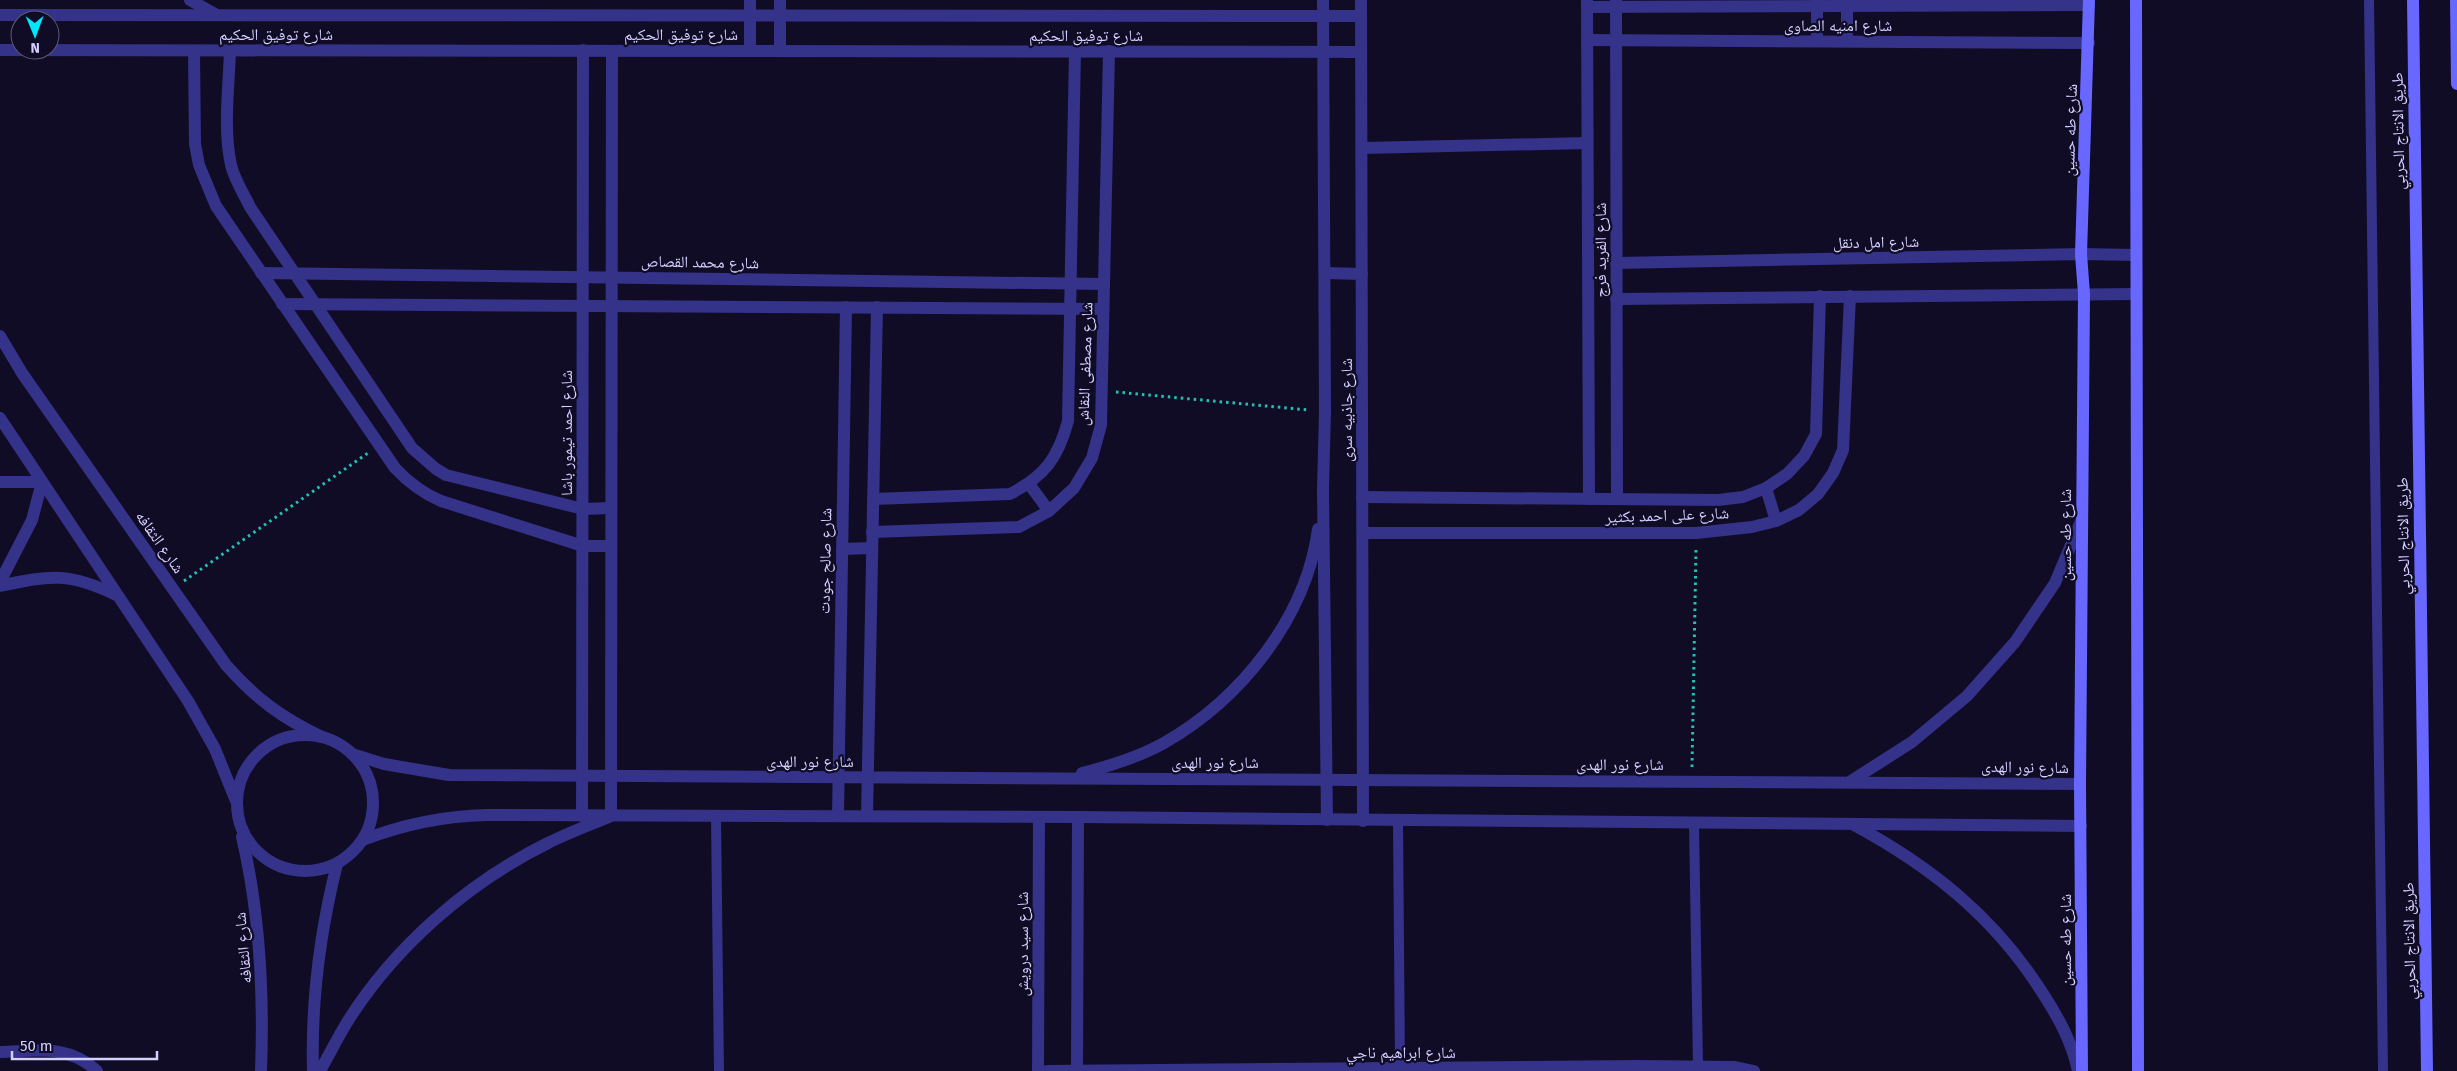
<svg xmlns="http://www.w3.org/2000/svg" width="2457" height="1071" viewBox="0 0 2457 1071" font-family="'Fira Sans','Noto Naskh Arabic',sans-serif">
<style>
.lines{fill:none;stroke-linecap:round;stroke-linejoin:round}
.path{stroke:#22c1b4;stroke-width:3;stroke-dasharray:2.5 4;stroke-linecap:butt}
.lane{stroke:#343289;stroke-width:10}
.street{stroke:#343289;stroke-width:12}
.secondary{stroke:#6867ff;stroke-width:12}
.labels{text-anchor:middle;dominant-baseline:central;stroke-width:4.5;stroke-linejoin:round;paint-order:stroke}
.street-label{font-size:16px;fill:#d4d0ff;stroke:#100c25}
</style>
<rect width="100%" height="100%" fill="#100c25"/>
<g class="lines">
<g class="path">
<path d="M 1116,392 L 1309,410"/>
<path d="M 184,581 L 368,453"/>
<path d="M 1692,767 L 1696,549"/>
</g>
<g class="lane">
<path d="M 2369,0 L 2383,1071"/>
<path d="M 716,816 L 719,1071"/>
<path d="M 1398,821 L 1400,1069"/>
<path d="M 1694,823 L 1698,1067"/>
</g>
<g class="street">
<path d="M 190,0 L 215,14"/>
<path d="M 750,0 L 750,50"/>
<path d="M 780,0 L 780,50"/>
<path d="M 1323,0 L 1325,411 L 1323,489 L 1327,820"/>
<path d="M 1361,0 L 1363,821"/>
<path d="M 1587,0 L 1589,499"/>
<path d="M 1616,0 L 1617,499"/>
<path d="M 1587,7 L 2089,5"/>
<path d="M 0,15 L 1361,16"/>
<path d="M 1587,40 L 2089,43"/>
<path d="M 1817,41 L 1817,0"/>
<path d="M 1847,41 L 1847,0"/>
<path d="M 0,50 L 1361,52"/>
<path d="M 230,50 C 229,87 223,128 231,165 C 234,179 244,194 250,207 L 412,448 L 436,469 L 446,475 L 583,509 L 611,508"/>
<path d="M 194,51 L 195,144 L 199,165 L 216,206 L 395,468 C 409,483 422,493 441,501 L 583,546 L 611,546"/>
<path d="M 1362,148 L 1587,143"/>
<path d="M 1616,263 L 2081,254 L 2136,255"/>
<path d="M 261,273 L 1104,284"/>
<path d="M 1325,273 L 1362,274"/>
<path d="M 1616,299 L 2136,294"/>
<path d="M 282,304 L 1103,309"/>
<path d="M 0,336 L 22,373 L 226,665 C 256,699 282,718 322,737"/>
<path d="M 0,418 L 188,701 L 215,749 L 236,801"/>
<path d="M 0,482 L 42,482 L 32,520 L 0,582"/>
<path d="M 1029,484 L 1049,511"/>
<path d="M 1766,488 L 1776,521"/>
<path d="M 1362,497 L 1718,500 L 1743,497 L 1766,488 L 1787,474 L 1804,456 L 1816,434 L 1820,296"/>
<path d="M 873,499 L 1010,494 C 1045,476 1058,458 1068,421 L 1075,51"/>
<path d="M 872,532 L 1019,527 L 1049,511 L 1074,488 L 1092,458 L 1101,425 L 1109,51"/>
<path d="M 1363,533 L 1696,533 L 1752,527 L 1776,521 L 1799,510 L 1818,494 L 1833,473 L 1843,450 L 1850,296"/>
<path d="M 842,549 L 872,548"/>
<path d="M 0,586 C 51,575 70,572 118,596"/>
<circle cx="305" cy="803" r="68"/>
<path d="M 352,754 L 384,764 L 449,775 L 2080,784"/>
<path d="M 1082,773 C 1110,766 1139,757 1164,743 C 1241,699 1306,618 1318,529"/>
<path d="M 1851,781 L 1912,742 L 1967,696 L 2015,642 L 2055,583 L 2081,521"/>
<path d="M 582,816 L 583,50"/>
<path d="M 838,816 L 846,307"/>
<path d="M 867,816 L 877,307"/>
<path d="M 1854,825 C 1930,866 1993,916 2040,989 C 2057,1015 2072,1041 2078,1071"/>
<path d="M 242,837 C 260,914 264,991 261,1071"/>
<path d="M 363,840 C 404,824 443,816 487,815 L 1078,817 L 2081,826"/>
<path d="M 0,1052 C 37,1051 68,1044 97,1071"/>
<path d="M 313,1071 C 311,1000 320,932 337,864"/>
<path d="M 320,1071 C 329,1055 337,1039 346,1024 C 393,948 467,883 548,843 C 568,833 590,825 611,816 L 612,51"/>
<path d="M 1038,1071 L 1039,817"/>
<path d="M 1047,1071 L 1638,1066 L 1735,1067 L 1754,1071"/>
<path d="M 1077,1071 L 1078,817"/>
</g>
<g class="secondary">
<path d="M 2136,0 L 2138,1071"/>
<path d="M 2413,0 L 2427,1071"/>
<path d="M 2456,0 L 2457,84"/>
<path d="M 2082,1071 L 2080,784 L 2084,294 L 2081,254 L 2089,0"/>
</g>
</g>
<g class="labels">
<g class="street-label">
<text x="1838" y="25">شارع امنيه الصاوى</text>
<text x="276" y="34">شارع توفيق الحكيم</text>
<text x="681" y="34">شارع توفيق الحكيم</text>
<text x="1086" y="35">شارع توفيق الحكيم</text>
<text transform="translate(2070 130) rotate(-88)">شارع طه حسين</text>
<text transform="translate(2398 131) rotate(-91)">طريق الانتاج الحربي</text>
<text transform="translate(1876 242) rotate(-1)">شارع امل دنقل</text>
<text transform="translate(1600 250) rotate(-90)">شارع الفريد فرج</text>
<text transform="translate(700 262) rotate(1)">شارع محمد القصاص</text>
<text transform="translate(1085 364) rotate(-88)">شارع مصطفى النقاش</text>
<text transform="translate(1346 410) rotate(-90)">شارع جاذبيه سرى</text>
<text transform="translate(566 433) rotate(-90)">شارع احمد تيمور باشا</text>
<text transform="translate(1667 515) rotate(-2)">شارع على احمد بكثير</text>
<text transform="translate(2065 535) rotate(-90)">شارع طه حسين</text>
<text transform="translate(2403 536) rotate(-91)">طريق الانتاج الحربي</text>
<text transform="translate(160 542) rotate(55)">شارع الثقافه</text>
<text transform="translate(825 561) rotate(-89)">شارع صالح جودت</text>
<text x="810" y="761">شارع نور الهدى</text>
<text x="1215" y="762">شارع نور الهدى</text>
<text x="1620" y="764">شارع نور الهدى</text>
<text transform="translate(2025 767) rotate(1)">شارع نور الهدى</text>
<text transform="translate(2065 940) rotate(-90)">شارع طه حسين</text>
<text transform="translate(2409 941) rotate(-91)">طريق الانتاج الحربي</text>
<text transform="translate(1022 944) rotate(-90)">شارع سيد درويش</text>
<text transform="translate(243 948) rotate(-95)">شارع الثقافه</text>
<text x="1401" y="1052">شارع ابراهيم ناجي</text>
</g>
</g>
<g transform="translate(35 35) rotate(179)"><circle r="24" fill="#100c25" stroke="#5e5a7c"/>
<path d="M0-4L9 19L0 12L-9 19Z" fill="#00e7fb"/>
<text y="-8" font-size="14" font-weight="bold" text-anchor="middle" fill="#d4d0ff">N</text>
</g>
<path d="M12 1051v8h145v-8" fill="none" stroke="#d4d0ff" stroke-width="2.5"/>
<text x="20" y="1051" font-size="15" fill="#d4d0ff" stroke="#100c25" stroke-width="4" paint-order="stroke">50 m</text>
</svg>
